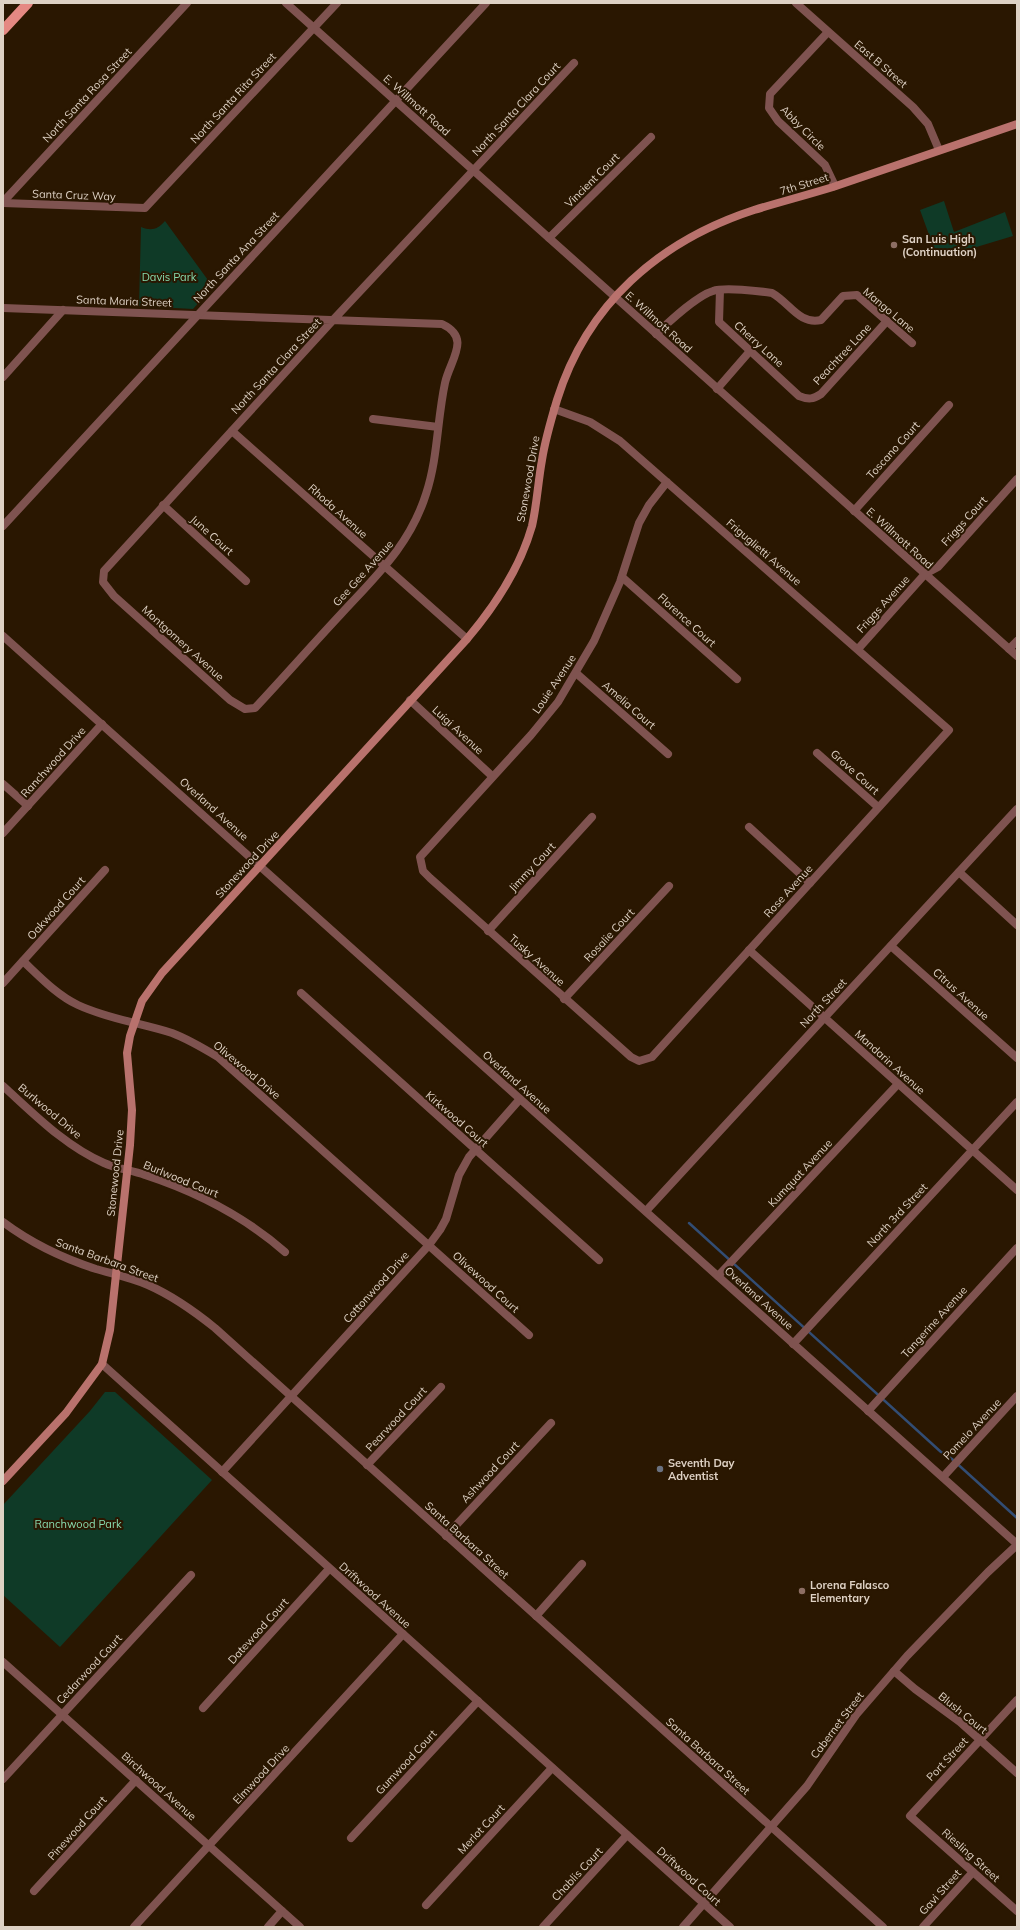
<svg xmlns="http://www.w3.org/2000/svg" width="1020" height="1930" viewBox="0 0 1020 1930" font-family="Mulish,sans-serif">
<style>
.green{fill:#0f3a27}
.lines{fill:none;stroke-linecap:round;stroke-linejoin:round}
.stream{stroke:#324d74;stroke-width:2.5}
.street{stroke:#7f5350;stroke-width:8}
.secondary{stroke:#b9726d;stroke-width:8}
.primary{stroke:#e58983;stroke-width:10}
.education-dot{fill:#8d6e63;stroke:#2a1701;stroke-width:1.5}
.worship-dot{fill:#6b7280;stroke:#2a1701;stroke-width:1.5}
.labels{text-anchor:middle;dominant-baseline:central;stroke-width:4;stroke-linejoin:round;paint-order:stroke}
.street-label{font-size:11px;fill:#ded1c4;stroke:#2a1701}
.poi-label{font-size:11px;font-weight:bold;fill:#ded1c4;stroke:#2a1701;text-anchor:start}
.park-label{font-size:11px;fill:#87dbaf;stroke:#2a1701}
</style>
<rect width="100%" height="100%" fill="#2a1701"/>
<g class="green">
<path d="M 944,201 L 954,232 L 1005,212 L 1013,236 L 940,258 L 936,254 L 920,210 Z"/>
<path d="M 165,221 L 213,287 L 193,309 L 139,306 L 141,227 C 151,231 157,230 165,221 Z"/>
<path d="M 105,1392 L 115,1392 L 212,1480 L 60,1647 L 3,1595 L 3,1505 L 90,1411 Z"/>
</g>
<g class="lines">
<path class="stream" d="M 689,1223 L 941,1452 L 952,1459 L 1017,1518"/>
<g class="street">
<path d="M 286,3 L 1017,656"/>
<path d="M 796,3 L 913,107 L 928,124 L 939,150"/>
<path d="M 828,32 L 770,94 L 769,108 L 778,121 L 825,165 L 835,186"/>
<path d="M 3,202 L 187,3"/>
<path d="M 3,203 L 145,208 L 337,3"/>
<path d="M 549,238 L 651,137"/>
<path d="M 720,290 L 719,322 L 799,396 C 809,400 813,399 821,394 L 887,321"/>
<path d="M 3,308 L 442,324 C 472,338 450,360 445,383 C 437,420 438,458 426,494 C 410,545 376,576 341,614 C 312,645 284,677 255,708 L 245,709 L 230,700 L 114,596 L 103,582 L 104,571 L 334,319 L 574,63"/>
<path d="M 656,334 C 669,322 696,296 713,291 C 724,287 759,291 772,293 C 790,303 799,325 821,320 L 843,296 L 857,295 L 912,343"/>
<path d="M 3,377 L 63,310"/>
<path d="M 717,389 L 750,351"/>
<path d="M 554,409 L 590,422 L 620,441 L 949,730 L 652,1057 L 639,1061 L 631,1057 L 430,878 L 423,871 L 420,857 L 531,735 L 558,702 L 594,641 L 620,582 L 639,523 L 649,505 L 667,482"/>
<path d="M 373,419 L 438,427"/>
<path d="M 232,431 L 467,639"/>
<path d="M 163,505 L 246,581"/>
<path d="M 854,511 L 949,405"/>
<path d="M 3,526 L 486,3"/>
<path d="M 622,577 L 737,679"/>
<path d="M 3,636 L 1017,1544"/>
<path d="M 858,649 L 925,574 L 938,567 L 1017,479"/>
<path d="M 1009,649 L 1017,641"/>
<path d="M 576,673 L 668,754"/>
<path d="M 410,700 L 492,776"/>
<path d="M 817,753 L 878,807"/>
<path d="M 3,784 L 28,806"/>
<path d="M 749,827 L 810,883"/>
<path d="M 3,833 L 102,724"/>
<path d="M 959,872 L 1017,925"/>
<path d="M 488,931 L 592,817"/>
<path d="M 891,946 L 1017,1058"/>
<path d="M 749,950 L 1017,1190"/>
<path d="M 23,961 C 40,977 57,995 78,1005 C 108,1019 141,1023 172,1033 C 188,1039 203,1048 218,1057 L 529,1335"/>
<path d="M 3,983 L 105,870"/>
<path d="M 301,993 L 599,1260"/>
<path d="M 564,999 L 669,886"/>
<path d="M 3,1086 C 34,1114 65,1146 104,1163 C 117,1169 132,1170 145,1175 C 197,1192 244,1216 285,1252"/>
<path d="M 646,1211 L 1017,809"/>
<path d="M 3,1222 C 31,1243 62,1258 96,1269 C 113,1274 132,1278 148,1285 C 173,1296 194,1311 215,1328 L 883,1927"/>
<path d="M 718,1276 L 898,1084"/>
<path d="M 793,1344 L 1017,1102"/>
<path d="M 102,1364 L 730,1927"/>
<path d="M 868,1411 L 1017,1248"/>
<path d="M 367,1465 L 441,1387"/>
<path d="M 222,1472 L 429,1245 L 440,1230 L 446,1219 L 459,1175 L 469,1157 L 520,1099"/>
<path d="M 943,1477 L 1017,1396"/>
<path d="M 446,1536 L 551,1423"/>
<path d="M 536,1616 L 582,1564"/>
<path d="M 3,1662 L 300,1927"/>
<path d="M 894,1671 L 915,1689 L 960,1722 L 1017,1773"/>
<path d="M 1017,1700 L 910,1816 L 1017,1911"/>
<path d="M 203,1708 L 329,1569"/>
<path d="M 3,1779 L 191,1575"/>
<path d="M 351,1838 L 478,1701"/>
<path d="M 34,1891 L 136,1780"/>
<path d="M 426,1905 L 552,1768"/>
<path d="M 134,1927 L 403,1634"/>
<path d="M 268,1927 L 282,1911"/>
<path d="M 543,1927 L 627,1835"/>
<path d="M 683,1927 L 807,1786 L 856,1715 L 907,1656 L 988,1572 L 1017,1545"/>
<path d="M 923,1927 L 973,1872"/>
</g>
<path class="secondary" d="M 3,1481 L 66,1413 L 102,1364 L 110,1330 L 130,1145 L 132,1110 L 127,1053 L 130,1036 L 142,1001 L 162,973 L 467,639 C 495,606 520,568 532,526 C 537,504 538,482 542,460 C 545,440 551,420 557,400 C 587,304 659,241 754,210 C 780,202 807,195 833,187 C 895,166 956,145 1017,124"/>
<path class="primary" d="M 3,30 L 28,3"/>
</g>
<g class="education-dot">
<circle cx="894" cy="245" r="4"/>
<circle cx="802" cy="1591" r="4"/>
</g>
<circle class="worship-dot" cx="660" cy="1469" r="4"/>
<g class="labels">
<g class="street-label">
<text transform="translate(881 64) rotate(41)">East B Street</text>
<text transform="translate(87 95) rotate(-47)">North Santa Rosa Street</text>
<text transform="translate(233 98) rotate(-47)">North Santa Rita Street</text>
<text transform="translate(417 105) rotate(42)">E. Willmott Road</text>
<text transform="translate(516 109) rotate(-47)">North Santa Clara Court</text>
<text transform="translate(803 128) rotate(45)">Abby Circle</text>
<text transform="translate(592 180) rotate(-45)">Vincient Court</text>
<text transform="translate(804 184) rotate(-17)">7th Street</text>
<text transform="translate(74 195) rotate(2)">Santa Cruz Way</text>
<text transform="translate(236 257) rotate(-47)">North Santa Ana Street</text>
<text transform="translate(124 301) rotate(2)">Santa Maria Street</text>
<text transform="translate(889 310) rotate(40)">Mango Lane</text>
<text transform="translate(659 322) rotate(42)">E. Willmott Road</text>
<text transform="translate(759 344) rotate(42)">Cherry Lane</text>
<text transform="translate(842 354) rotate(-47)">Peachtree Lane</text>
<text transform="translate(276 366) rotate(-47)">North Santa Clara Street</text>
<text transform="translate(893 450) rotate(-48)">Toscano Court</text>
<text transform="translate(528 479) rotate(-80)">Stonewood Drive</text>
<text transform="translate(338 511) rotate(42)">Rhoda Avenue</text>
<text transform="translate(964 521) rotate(-48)">Friggs Court</text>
<text transform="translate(212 535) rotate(42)">June Court</text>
<text transform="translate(900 538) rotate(42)">E. Willmott Road</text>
<text transform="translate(764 552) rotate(41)">Friguglietti Avenue</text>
<text transform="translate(363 573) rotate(-48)">Gee Gee Avenue</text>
<text transform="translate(883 604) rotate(-48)">Friggs Avenue</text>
<text transform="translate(687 620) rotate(42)">Florence Court</text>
<text transform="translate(183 643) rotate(42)">Montgomery Avenue</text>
<text transform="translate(554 684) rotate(-56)">Louie Avenue</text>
<text transform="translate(629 705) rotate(41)">Amelia Court</text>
<text transform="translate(458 730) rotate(43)">Luigi Avenue</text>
<text transform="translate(53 762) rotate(-48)">Ranchwood Drive</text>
<text transform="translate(855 772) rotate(42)">Grove Court</text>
<text transform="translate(214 809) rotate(42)">Overland Avenue</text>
<text transform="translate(247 864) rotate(-47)">Stonewood Drive</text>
<text transform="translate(532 867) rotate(-47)">Jimmy Court</text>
<text transform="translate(788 891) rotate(-48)">Rose Avenue</text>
<text transform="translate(56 908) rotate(-48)">Oakwood Court</text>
<text transform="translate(609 935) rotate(-47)">Rosalie Court</text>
<text transform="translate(537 960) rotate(42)">Tusky Avenue</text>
<text transform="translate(961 994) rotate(42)">Citrus Avenue</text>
<text transform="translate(823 1003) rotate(-47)">North Street</text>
<text transform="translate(890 1062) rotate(42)">Mandarin Avenue</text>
<text transform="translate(247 1070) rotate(40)">Olivewood Drive</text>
<text transform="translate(517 1082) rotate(42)">Overland Avenue</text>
<text transform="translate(50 1111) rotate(40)">Burlwood Drive</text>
<text transform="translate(457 1119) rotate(41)">Kirkwood Court</text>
<text transform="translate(115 1173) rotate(-84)">Stonewood Drive</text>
<text transform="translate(800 1173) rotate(-47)">Kumquat Avenue</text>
<text transform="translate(181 1179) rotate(22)">Burlwood Court</text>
<text transform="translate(897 1215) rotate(-47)">North 3rd Street</text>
<text transform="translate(107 1260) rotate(20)">Santa Barbara Street</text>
<text transform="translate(486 1282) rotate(42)">Olivewood Court</text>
<text transform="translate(376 1287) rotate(-48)">Cottonwood Drive</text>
<text transform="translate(759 1298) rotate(42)">Overland Avenue</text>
<text transform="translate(934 1322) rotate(-48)">Tangerine Avenue</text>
<text transform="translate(396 1419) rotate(-47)">Pearwood Court</text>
<text transform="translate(972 1429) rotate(-47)">Pomelo Avenue</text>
<text transform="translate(490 1472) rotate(-47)">Ashwood Court</text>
<text transform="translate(467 1540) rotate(42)">Santa Barbara Street</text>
<text transform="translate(375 1595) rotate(42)">Driftwood Avenue</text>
<text transform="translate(258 1631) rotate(-48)">Datewood Court</text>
<text transform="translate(89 1669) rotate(-47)">Cedarwood Court</text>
<text transform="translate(963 1713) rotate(39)">Blush Court</text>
<text transform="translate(837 1725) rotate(-53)">Cabernet Street</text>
<text transform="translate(708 1756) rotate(42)">Santa Barbara Street</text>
<text transform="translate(947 1759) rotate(-47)">Port Street</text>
<text transform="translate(406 1762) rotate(-47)">Gumwood Court</text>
<text transform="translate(261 1774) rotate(-47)">Elmwood Drive</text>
<text transform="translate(159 1786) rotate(42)">Birchwood Avenue</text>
<text transform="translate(77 1828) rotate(-48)">Pinewood Court</text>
<text transform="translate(481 1829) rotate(-47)">Merlot Court</text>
<text transform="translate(971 1855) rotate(42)">Riesling Street</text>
<text transform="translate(577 1874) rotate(-47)">Chablis Court</text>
<text transform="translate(689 1876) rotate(42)">Driftwood Court</text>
<text transform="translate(940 1892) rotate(-48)">Gavi Street</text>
</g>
<g class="poi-label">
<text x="902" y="239">San Luis High<tspan x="902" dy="13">(Continuation)</tspan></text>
<text x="668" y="1463">Seventh Day<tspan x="668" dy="13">Adventist</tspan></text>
<text x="810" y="1585">Lorena Falasco<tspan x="810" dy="13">Elementary</tspan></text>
</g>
<g class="park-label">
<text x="169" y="277">Davis Park</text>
<text x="78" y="1524">Ranchwood Park</text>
</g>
</g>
<rect width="1020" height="1930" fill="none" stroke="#ded1c4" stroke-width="8"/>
</svg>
